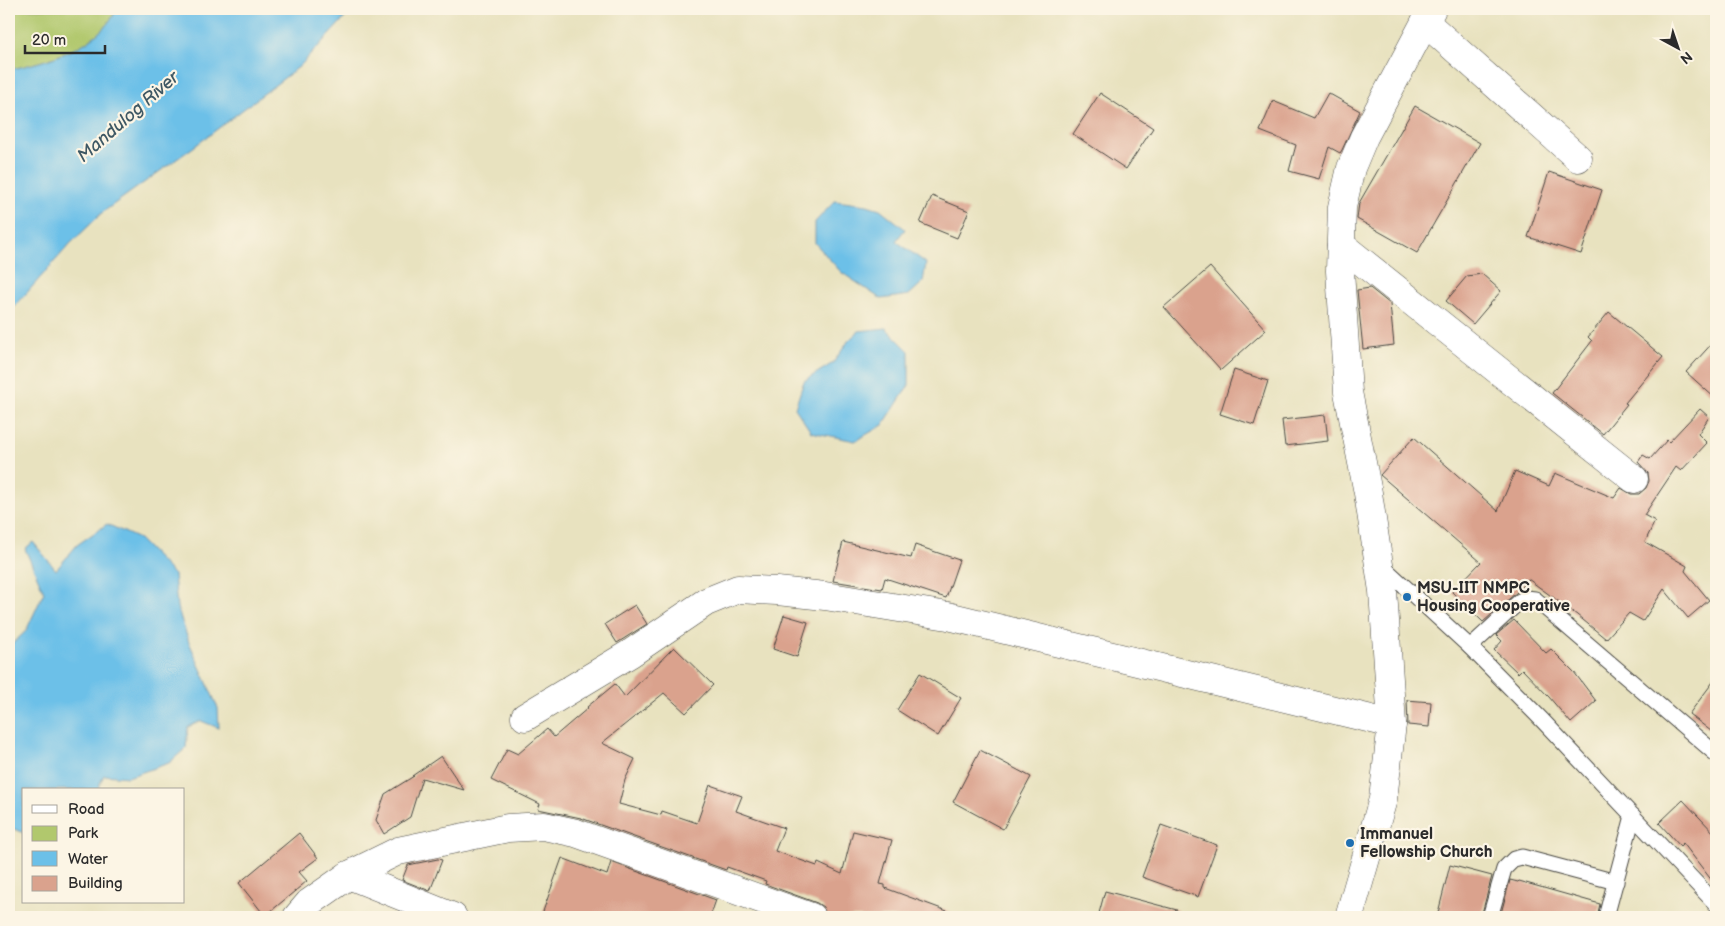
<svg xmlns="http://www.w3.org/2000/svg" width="1725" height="926" viewBox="0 0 1725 926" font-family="'Balsamiq Sans',sans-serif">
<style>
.green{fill:#b1c86d;stroke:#6e7a4c}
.water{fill:#6cc0e8;stroke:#4c768a}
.building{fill:#daa28d}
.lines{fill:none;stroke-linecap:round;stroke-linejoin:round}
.service-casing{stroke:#474641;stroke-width:17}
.minor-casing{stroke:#474641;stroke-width:29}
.tertiary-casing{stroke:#474641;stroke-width:29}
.service{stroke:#fff;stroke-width:15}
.minor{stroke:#fff;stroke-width:28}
.tertiary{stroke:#fff;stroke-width:28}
.poi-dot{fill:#1f6fb2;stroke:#fcf5e5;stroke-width:2}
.labels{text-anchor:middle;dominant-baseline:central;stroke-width:4.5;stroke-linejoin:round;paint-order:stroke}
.poi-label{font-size:16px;font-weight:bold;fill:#2b2b2b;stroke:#fcf5e5;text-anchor:start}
.water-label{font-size:18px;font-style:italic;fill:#3e5864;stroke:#fcf5e5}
</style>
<rect width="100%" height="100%" fill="#fcf5e5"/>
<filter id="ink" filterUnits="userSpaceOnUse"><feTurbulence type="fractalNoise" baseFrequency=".02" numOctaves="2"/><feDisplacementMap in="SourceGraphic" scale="10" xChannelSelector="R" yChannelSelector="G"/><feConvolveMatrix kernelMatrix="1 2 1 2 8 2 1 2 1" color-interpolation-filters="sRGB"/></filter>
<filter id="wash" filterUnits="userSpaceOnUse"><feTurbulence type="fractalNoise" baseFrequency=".0096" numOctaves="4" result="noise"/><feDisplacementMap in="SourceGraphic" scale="20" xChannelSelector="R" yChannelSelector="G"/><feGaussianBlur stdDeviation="1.12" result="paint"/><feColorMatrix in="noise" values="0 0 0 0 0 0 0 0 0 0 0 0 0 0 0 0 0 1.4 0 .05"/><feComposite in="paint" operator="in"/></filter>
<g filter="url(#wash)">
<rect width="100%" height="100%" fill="#e8e2bf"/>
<path class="green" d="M 9,9 L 117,9 C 97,49 49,60 9,70 Z"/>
<g class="water">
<path d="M 117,9 L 353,9 L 300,66 L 195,146 L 103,212 L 70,244 L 9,313 L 9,70 C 49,60 97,49 117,9 Z"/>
<path d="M 835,201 L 867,205 L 880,209 L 905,229 L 896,241 L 926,263 L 923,282 L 909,295 L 881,299 L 841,272 L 815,243 L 815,222 Z"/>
<path d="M 886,328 L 909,351 L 909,385 L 883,425 L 855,441 L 811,432 L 795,408 L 804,381 L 833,363 L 849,340 L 859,331 Z"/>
<path d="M 107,524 L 139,539 L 174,575 L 177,607 L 189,642 L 218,708 L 219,728 L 201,721 L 188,727 L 186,748 L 169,763 L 128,777 L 104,775 L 97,790 L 24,790 L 24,833 L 9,827 L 9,647 L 26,631 L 44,592 L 25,549 L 33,542 L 56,570 L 77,545 Z"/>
</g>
<g id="blocks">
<g class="building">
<path d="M 1100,93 L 1153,128 L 1126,169 L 1073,134 Z"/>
<path d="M 1328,93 L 1360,111 L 1342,150 L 1340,153 L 1329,147 L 1319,179 L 1289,171 L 1296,145 L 1260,131 L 1273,101 L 1314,118 Z"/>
<path d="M 1415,106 L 1480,143 L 1417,253 L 1357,219 L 1359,203 Z"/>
<path d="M 1549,172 L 1602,190 L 1581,254 L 1528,237 Z"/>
<path d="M 932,196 L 969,211 L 957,238 L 920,223 Z"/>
<path d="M 1210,267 L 1266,330 L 1221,370 L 1164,307 Z"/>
<path d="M 1482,274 L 1501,291 L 1473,324 L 1446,301 L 1467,276 Z"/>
<path d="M 1370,288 L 1390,304 L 1394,345 L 1363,349 L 1357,290 Z"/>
<path d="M 1609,312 L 1663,357 L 1625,403 L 1627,404 L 1603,434 L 1552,393 L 1592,341 L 1588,337 Z"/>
<path d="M 1716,339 L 1716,399 L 1686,372 Z"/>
<path d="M 1234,370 L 1268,381 L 1254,425 L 1220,414 Z"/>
<path d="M 1700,409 L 1709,417 L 1698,434 L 1707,443 L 1681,471 L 1676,467 L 1644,515 L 1655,521 L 1645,542 L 1687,566 L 1685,571 L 1709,600 L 1688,618 L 1664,589 L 1643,621 L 1629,613 L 1606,639 L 1577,615 L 1528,579 L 1517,592 L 1483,622 L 1452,592 L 1481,562 L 1380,475 L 1414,437 L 1498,511 L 1515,471 L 1549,486 L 1555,473 L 1614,498 L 1621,488 L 1631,494 L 1639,494 L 1646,488 L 1649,481 L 1648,473 L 1638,462 L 1643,455 L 1650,459 L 1667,440 L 1669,442 Z"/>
<path d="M 1325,415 L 1328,441 L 1285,446 L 1282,420 Z"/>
<path d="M 843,542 L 911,558 L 915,545 L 959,560 L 946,598 L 885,578 L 882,589 L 833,581 Z"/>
<path d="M 635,605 L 647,624 L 617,643 L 605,624 Z"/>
<path d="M 784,615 L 808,622 L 797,657 L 773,649 Z"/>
<path d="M 1514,620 L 1546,653 L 1551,649 L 1574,672 L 1596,701 L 1571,723 L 1549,697 L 1522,669 L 1518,673 L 1494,650 L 1502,641 L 1496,635 Z"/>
<path d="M 674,647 L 713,685 L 686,713 L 664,693 L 602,743 L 635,759 L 625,780 L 619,804 L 661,815 L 662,811 L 697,823 L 710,785 L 742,796 L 736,811 L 784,828 L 775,851 L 817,866 L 818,863 L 842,874 L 853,831 L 892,840 L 880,884 L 885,885 L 885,888 L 958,915 L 957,917 L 826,917 L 823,907 L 817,903 L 765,884 L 766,881 L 727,867 L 726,870 L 581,818 L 538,809 L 540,804 L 491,780 L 507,749 L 518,754 L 547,729 L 554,737 L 588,708 L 587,707 L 615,684 L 625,697 Z"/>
<path d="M 920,673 L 961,698 L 938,736 L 897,710 Z"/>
<path d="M 1716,678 L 1716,735 L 1689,714 Z"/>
<path d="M 1407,700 L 1431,702 L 1429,727 L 1408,725 Z"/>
<path d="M 980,750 L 1031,777 L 1003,829 L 953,802 Z"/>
<path d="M 441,756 L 464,790 L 422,778 L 410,817 L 384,834 L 376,820 L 385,794 L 414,776 L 412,776 Z"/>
<path d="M 1683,800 L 1716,835 L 1716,886 L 1683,843 L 1680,846 L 1659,823 Z"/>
<path d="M 1161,825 L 1217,845 L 1198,897 L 1142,877 Z"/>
<path d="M 299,833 L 318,858 L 299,872 L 307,881 L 265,916 L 239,883 Z"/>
<path d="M 562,858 L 607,875 L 611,862 L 716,900 L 710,917 L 541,917 Z"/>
<path d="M 438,859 L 442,860 L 430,891 L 402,880 L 408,865 Z"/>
<path d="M 1450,865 L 1492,876 L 1481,917 L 1437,917 Z"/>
<path d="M 1510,880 L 1518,882 L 1519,881 L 1600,904 L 1597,917 L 1500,917 Z"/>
<path d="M 1105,891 L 1177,910 L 1177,917 L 1098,917 Z"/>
</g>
</g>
</g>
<g filter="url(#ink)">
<use href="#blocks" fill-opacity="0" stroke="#474641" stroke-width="1"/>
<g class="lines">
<defs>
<g id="service">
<path d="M 1380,564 L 1470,647 L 1542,720 L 1716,904"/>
<path d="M 1470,647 L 1520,601 L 1526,598 L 1535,599 L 1716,754"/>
<path d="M 1490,917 L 1504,869 L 1514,859 L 1522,857 L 1616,882"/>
<path d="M 1606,917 L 1633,816"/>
</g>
<g id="minor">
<path d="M 1425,22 L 1578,158"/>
<path d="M 1341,245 L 1634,479"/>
<path d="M 525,717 L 631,653 L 706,602 L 738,589 L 777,591 L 825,596 L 948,616 L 1392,724"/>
<path d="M 349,875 L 453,917"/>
<path d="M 297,917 L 309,903 L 349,875 L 398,851 L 508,828 L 544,826 L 576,833 L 811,917"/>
</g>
<path id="tertiary" d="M 1349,917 L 1383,799 L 1392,724 L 1383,591 L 1368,493 L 1348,392 L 1340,271 L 1342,207 L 1351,168 L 1364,137 L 1432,9"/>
</defs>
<use href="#service" class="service-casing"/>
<use href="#minor" class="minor-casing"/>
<use href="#tertiary" class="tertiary-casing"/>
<use href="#service" class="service"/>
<use href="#minor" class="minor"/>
<use href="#tertiary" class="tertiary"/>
</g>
</g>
<g class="poi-dot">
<circle cx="1407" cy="597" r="5"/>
<circle cx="1350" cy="843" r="5"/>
</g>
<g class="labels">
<g class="poi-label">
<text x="1417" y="588">MSU-IIT NMPC<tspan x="1417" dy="18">Housing Cooperative</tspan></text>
<text x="1360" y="834">Immanuel<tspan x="1360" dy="18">Fellowship Church</tspan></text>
</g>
<g class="water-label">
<text transform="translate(128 117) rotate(-41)">Mandulog River</text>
</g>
</g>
<rect width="1725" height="926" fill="none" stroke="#fcf5e5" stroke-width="30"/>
<rect x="22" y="788" width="162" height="115" fill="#fcf5e5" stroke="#a8a49b"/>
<rect x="32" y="805" width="25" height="8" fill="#ffffff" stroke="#a8a49b"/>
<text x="68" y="814" font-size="15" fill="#2b2b2b">Road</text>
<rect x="32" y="826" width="25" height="15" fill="#b1c86d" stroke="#a8a49b"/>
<text x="68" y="838" font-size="15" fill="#2b2b2b">Park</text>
<rect x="32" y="851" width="25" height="15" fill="#6cc0e8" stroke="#a8a49b"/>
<text x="68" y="864" font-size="15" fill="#2b2b2b">Water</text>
<rect x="32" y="876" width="25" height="15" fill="#daa28d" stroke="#a8a49b"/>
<text x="68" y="888" font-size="15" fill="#2b2b2b">Building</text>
<g transform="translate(1678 48) rotate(140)" stroke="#fcf5e5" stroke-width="4" paint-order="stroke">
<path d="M0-4L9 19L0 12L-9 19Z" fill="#2b2b2b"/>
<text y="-8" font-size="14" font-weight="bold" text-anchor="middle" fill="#2b2b2b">N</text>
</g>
<path d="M25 45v8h80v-8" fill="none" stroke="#2b2b2b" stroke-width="2.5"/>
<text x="32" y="45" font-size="15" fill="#2b2b2b" stroke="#fcf5e5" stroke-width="4" paint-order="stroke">20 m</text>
</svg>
